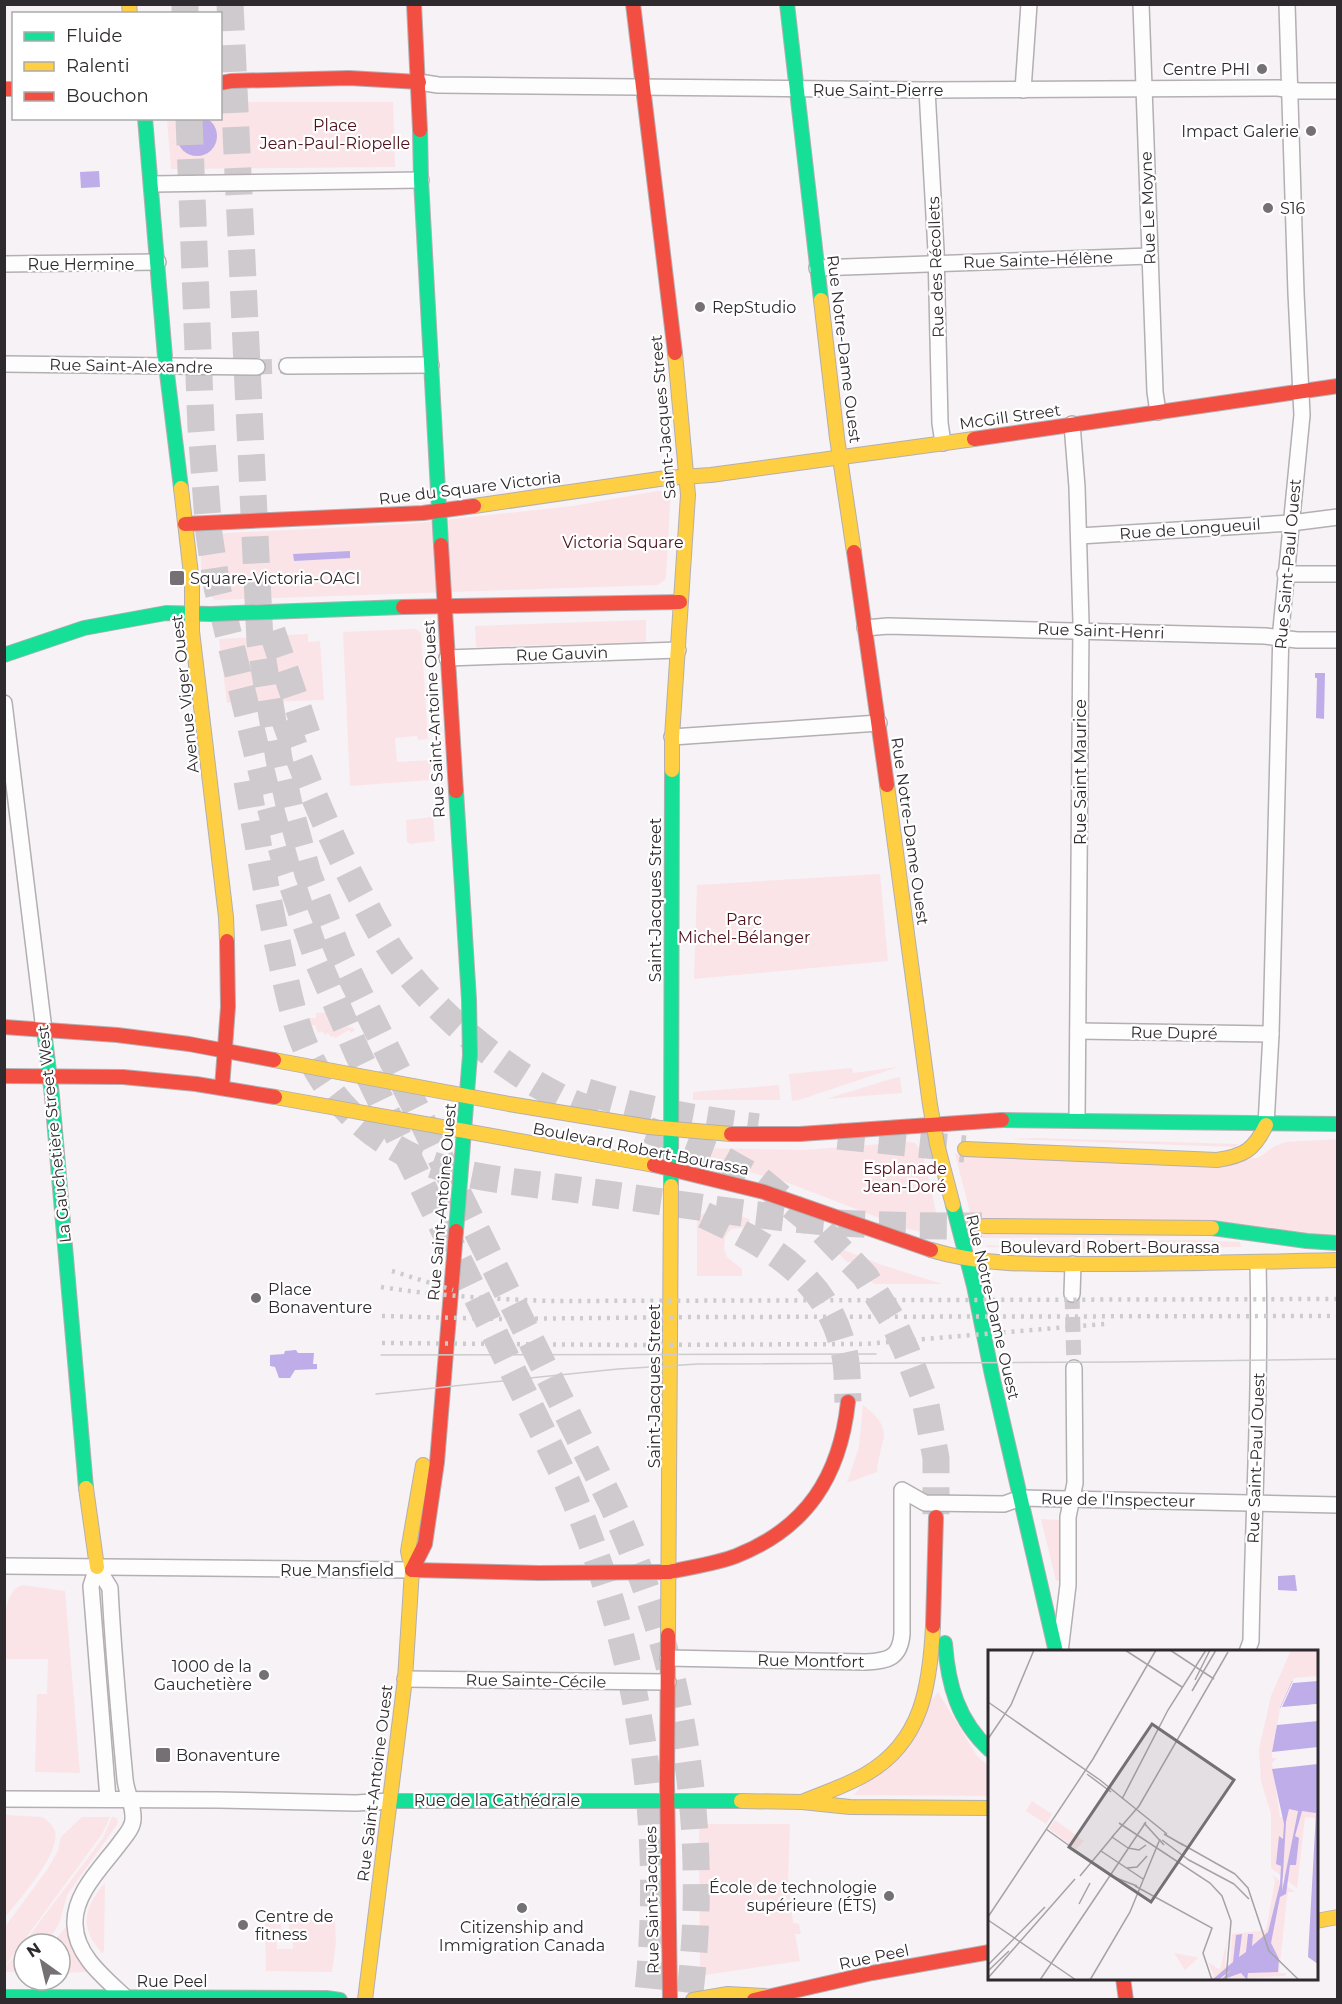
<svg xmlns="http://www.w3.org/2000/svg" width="1342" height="2004" viewBox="0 0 1342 2004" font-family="Montserrat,sans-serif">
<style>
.green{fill:#fae4e7}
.water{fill:#beade8}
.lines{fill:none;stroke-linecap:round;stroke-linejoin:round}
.street-tunnel{stroke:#cfcace;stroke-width:15;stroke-dasharray:15 8;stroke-linecap:butt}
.highway-tunnel{stroke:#cfcace;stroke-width:27;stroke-dasharray:27 14;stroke-linecap:butt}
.street-casing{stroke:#b3afb2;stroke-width:18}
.fast-casing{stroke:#b3afb2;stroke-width:16}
.slow-casing{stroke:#b3afb2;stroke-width:16}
.jam-casing{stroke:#b3afb2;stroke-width:16}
.street{stroke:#fefdfe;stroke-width:15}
.fast{stroke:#16e098;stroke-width:14}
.slow{stroke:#ffcf43;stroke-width:14}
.jam{stroke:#f24e42;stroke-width:14}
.tram{stroke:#ccc;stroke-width:1.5}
.rail{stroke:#ccc;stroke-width:4.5;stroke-dasharray:3 6;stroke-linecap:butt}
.poi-dot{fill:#747073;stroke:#fff;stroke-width:2}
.labels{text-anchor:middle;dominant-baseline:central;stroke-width:4.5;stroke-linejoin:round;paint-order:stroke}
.poi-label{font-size:16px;fill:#2e2a2d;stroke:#fff;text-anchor:start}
.street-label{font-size:16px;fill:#2e2a2d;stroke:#fff}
.park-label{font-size:16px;fill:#4d111c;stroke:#fff}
.inset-road{fill:none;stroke:#a7a2a6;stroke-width:1.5}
.view{fill:#747073;fill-opacity:0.15;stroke:#747073;stroke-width:3}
.inset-edge{fill:none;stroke:#2e2a2d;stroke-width:3}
</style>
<rect width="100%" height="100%" fill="#f7f2f6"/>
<g class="green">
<path d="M 221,102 L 393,102 L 395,167 L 171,169 L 167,119 L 220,118 Z"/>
<path d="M 657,491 L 671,491 L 666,575 L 665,580 L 658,585 L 215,600 C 199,587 202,563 200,543 L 202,537 L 207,534 L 408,524 L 573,506 Z"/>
<path d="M 646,620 L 646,642 L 476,647 L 475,626 Z"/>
<path d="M 416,629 L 421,633 L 428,739 L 418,740 L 417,736 L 395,738 L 397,762 L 430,760 L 431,780 L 350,786 L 343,632 Z"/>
<path d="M 308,634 L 308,642 L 320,641 L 324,700 L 227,703 L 219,639 Z"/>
<path d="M 433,817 L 435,841 L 410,844 L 407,842 L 406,820 Z"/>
<path d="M 880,874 L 888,961 L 694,979 L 697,885 Z"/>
<path d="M 344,1011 L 345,1013 L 331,1022 L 336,1031 L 348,1026 L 349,1028 L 352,1027 L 355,1030 L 351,1033 L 349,1030 L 335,1038 L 334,1036 L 331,1037 L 328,1033 L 325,1035 L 322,1031 L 318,1033 L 315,1025 L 312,1026 L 308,1018 L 316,1018 L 316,1013 Z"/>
<path d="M 898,1067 L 799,1100 L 792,1101 L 789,1074 L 852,1068 L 853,1073 Z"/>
<path d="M 900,1077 L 902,1093 L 826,1099 L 894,1078 Z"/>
<path d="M 779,1085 L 780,1100 L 693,1100 L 693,1092 Z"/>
<path d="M 1035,1138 L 1238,1144 L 1235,1147 L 1011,1139 Z"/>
<path d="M 1337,1139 L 1337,1235 L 983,1238 L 977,1240 L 955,1154 L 1258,1158 L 1275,1146 L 1286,1142 Z"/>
<path d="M 908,1142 L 915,1143 L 922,1152 L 939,1224 L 937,1231 L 932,1234 L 908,1229 L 783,1181 L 692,1157 L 692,1150 L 694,1148 L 804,1150 Z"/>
<path d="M 722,1211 L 750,1219 L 748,1227 L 731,1229 L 725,1237 L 724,1249 L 727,1257 L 742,1269 L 742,1276 L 697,1276 L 697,1220 L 698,1215 L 708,1212 L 721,1214 Z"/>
<path d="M 1195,1240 L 1240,1242 L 1241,1247 L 1072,1249 L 988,1247 L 985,1245 L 1040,1248 L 1040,1241 Z"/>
<path d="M 826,1243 L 882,1265 L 942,1284 L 875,1284 C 865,1280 867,1272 866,1262 L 847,1262 L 837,1252 L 824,1250 Z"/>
<path d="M 863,1405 C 897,1432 880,1437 877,1472 L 847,1483 L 859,1447 Z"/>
<path d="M 1041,1519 L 1059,1520 L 1061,1580 L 1056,1581 Z"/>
<path d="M 22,1585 L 65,1591 L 80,1773 L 35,1772 L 37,1694 L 47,1694 L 48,1659 L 5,1659 C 4,1639 0,1592 22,1585 Z"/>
<path d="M 938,1692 L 977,1756 L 989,1767 L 989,1796 L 854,1795 Z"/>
<path d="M 5,1815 L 42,1817 C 47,1820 53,1825 55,1831 C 61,1854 18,1900 5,1918 Z"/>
<path d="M 82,1817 L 110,1817 L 102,1834 L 5,1966 L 5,1927 L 47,1870 L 58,1851 L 61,1837 Z"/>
<path d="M 112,1817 L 117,1818 L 118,1823 L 67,1895 L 59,1924 L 46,1944 L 24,1944 L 24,1972 L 5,1972 L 5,1968 L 103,1838 Z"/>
<path d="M 705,1824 L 790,1824 L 788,1883 L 793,1923 L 799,1924 L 801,1934 L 795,1934 L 800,1961 L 712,1974 L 705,1975 L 700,1971 L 699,1830 L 701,1826 Z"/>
<path d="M 105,1883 L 104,1949 L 103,1954 C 79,1927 83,1909 105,1883 Z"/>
<path d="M 295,1920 L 335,1920 L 336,1943 L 332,1972 L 266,1971 L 265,1922 L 281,1923 L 281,1930 L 276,1931 L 277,1949 L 293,1949 L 293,1930 L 289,1930 L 289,1922 L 294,1922 Z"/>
<path d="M 66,1927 L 71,1947 L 87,1972 L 60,1973 L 60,1944 L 52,1944 Z"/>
</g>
<g class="water">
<circle cx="197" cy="136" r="20"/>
<path d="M 99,171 L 100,187 L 81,188 L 80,172 Z"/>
<path d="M 350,551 L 350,558 L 294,561 L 293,554 Z"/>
<path d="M 1315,673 L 1325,673 L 1324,719 L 1316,718 L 1317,678 L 1315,678 Z"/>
<path d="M 296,1350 L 298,1353 L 314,1353 L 313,1364 L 317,1364 L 317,1369 L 295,1370 L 290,1378 L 279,1378 L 275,1367 L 270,1366 L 270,1355 L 284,1354 L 285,1351 Z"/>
<path d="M 1295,1575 L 1297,1591 L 1278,1590 L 1278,1576 Z"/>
</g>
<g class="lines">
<g class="street-tunnel">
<path d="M 257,367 L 287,366"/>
<path d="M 1072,1294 L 1074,1368"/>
</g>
<g class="highway-tunnel">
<path d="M 185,4 L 185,14"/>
<path d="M 230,4 L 260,642 L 279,759 L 290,809 L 308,874 L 339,953 L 611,1502 C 683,1658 711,1830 689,2000"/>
<path d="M 189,118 L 201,428 L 209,534 L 217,587 L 269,803 L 288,872 L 319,964 L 357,1052 L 567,1482 C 638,1644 668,1823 647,2000"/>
<path d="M 272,631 L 309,740"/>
<path d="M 285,721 C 307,782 332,842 363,900 C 373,920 384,940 397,959 C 436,1013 499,1066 558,1096 C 575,1105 592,1110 609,1116"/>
<path d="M 247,781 C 257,839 267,897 280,955 C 290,1000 298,1044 325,1083 C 348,1117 383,1145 422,1161 C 470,1180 533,1183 585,1191 C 665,1202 746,1215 826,1222 C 878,1226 930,1226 982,1226"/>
<path d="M 587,1092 C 643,1109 700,1120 758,1127"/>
<path d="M 648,1130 L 719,1157 L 760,1180 L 823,1232 L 865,1276 L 892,1319 L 906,1350 L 925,1400 L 936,1458 L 936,1517"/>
<path d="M 838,1136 L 965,1149"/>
<path d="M 704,1215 C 768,1245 827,1276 844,1351 C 848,1368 847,1385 848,1402"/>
</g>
<defs>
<g id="street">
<path d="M 1141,4 L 1155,392 L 1158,412"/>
<path d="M 419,82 L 438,85 L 927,90 L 1278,88 L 1299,91 L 1338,91"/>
<path d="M 927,90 L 936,251 L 940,423 L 943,443"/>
<path d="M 1023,90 L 1029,4"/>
<path d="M 152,184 L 421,180"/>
<path d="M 4,264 L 158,262"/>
<path d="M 817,268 L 1150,256"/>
<path d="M 4,364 L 257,367"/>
<path d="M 287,366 L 431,365"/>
<path d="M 1072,424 L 1077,487 L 1081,623 L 1077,1120"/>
<path d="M 1079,536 L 1291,523 L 1338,517"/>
<path d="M 1285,574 L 1338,574"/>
<path d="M 865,628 L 888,626 L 1265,636 L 1297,640 L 1338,640"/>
<path d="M 447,658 L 678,650"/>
<path d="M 4,703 L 44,1030"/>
<path d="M 672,737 L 879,723"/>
<path d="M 1078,1031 L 1271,1034"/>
<path d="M 1266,1125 L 1271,1034 L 1281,629 L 1302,415 L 1296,293 L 1287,4"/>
<path d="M 1072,1294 L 1073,1264"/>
<path d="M 4,1566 L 412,1570"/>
<path d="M 97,1567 L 110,1588 C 113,1651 119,1715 125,1779 C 126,1792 134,1805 133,1819 C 133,1828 125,1836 120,1843 C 103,1866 73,1894 75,1925 C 76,1956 105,1978 126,1998"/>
<path d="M 97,1567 L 91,1586 L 108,1799"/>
<path d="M 1060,1652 L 1068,1585 L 1068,1517 L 1075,1483 L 1074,1368"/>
<path d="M 1247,1652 L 1251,1641 C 1253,1515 1261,1389 1258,1263"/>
<path d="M 668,1658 L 866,1662 C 888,1661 900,1658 902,1634 L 902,1490 L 925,1503 L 1004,1504 L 1021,1498 L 1338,1505"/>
<path d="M 405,1679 L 668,1682"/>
<path d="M 4,1799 L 218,1800 L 356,1803 L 390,1801"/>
</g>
<g id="fast">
<path d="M 787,4 L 821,300"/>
<path d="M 145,118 L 165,357 L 181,488"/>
<path d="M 420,130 L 421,180 L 441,545"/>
<path d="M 4,655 L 84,628 L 166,613 L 211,614 L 403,607"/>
<path d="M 44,1030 L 52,1096 L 86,1488"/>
<path d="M 1002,1120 L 1338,1124"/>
<path d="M 671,1186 L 672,770"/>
<path d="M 953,1205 L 974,1286 L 992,1375 L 1056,1652"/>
<path d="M 1212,1228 L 1307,1241 L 1338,1243"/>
<path d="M 456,1231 L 470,1055 L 469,1000 L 456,791"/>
<path d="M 945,1643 C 948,1685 958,1721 990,1750"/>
<path d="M 390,1801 L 741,1801"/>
<path d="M 4,1997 L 326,1998 L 340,2000"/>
</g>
<g id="slow">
<path d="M 129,4 L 130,14"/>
<path d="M 821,300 L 837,438 L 854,552"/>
<path d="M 181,488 L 192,583 L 192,631 L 226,917 L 227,941"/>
<path d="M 474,506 L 666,478 L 711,475 L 974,439"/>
<path d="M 672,770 L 672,737 L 688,495 L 675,353"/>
<path d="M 887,785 L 930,1105 L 937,1144 L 953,1205"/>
<path d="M 274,1060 L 509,1104 L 649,1127 L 731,1134"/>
<path d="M 275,1097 L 654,1165"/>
<path d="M 965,1149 L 1217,1160 C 1244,1156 1254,1150 1266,1125"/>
<path d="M 984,1226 L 1212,1228"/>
<path d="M 931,1250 C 987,1267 1045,1264 1104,1264 C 1182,1264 1260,1262 1338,1260"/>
<path d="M 86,1488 L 97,1567"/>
<path d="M 668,1635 L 671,1186"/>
<path d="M 741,1801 L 802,1802 L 850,1807 L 990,1808"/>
<path d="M 802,1802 C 823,1793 846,1786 866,1774 C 922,1742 930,1686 933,1626"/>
<path d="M 1316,1921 L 1338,1917"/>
<path d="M 365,2000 L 405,1679 L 412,1570 L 408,1551 L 423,1465"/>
<path d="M 693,2000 L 728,1994 L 765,1996"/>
</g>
<g id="jam">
<path d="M 414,4 L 420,130"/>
<path d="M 633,4 L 675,353"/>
<path d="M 220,83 L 231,81 L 349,78 L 419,82"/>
<path d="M 4,89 L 14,89"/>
<path d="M 974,439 L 1338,386"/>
<path d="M 185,524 L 423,513 L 474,506"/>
<path d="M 441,545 L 456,791"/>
<path d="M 854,552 L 887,785"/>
<path d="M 403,607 L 680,602"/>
<path d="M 4,1027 L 117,1035 L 189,1044 L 274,1060"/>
<path d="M 4,1076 L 123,1077 L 196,1084 L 275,1097"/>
<path d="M 222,1088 L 228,1007 L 227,941"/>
<path d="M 731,1134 L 800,1134 L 1002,1120"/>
<path d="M 654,1165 L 764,1192 L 931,1250"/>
<path d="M 412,1570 L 425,1544 L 437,1462 L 456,1231"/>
<path d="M 412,1570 L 539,1573 L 669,1572"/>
<path d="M 669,1572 C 691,1567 715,1564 736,1556 C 807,1528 840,1476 848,1402"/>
<path d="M 933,1626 L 936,1517"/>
<path d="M 668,1635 L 667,1780 L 670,2000"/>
<path d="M 1123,1978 L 1126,2000"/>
<path d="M 754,2000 L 872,1973 L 990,1952"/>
</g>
</defs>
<use href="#street" class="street-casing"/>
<use href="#fast" class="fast-casing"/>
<use href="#slow" class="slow-casing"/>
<use href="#jam" class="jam-casing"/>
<use href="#street" class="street"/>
<use href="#fast" class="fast"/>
<use href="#slow" class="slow"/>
<use href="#jam" class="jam"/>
<g class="tram">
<path d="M 381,1355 L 876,1354"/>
<path d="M 376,1394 L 618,1369 L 698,1364 L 1117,1362 L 1338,1359"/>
</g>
<g class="rail">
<path d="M 392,1271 L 453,1290"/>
<path d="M 381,1287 C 438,1296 494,1299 551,1301 L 1338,1299"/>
<path d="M 382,1316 L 499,1319 L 697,1317 L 1338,1316"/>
<path d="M 382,1343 L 626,1345 L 864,1344 L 1105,1324"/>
</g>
</g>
<g class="poi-dot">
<circle cx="1262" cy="69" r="6"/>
<circle cx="1311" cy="131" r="6"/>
<circle cx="1268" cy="208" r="6"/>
<circle cx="700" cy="307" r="6"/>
<rect x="169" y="570" width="16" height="16" rx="3"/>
<circle cx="256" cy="1298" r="6"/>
<circle cx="264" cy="1675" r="6"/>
<rect x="155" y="1747" width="16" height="16" rx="3"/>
<circle cx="889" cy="1896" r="6"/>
<circle cx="522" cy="1908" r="6"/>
<circle cx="243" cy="1925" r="6"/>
</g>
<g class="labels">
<g class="poi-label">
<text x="1250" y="69" text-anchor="end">Centre PHI</text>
<text x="1299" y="131" text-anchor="end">Impact Galerie</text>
<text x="1280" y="208">S16</text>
<text x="712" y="307">RepStudio</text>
<text x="190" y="578">Square-Victoria-OACI</text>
<text x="268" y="1289">Place<tspan x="268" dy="18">Bonaventure</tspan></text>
<text x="252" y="1666" text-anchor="end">1000 de la<tspan x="252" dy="18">Gauchetière</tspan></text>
<text x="176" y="1755">Bonaventure</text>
<text x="877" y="1887" text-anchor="end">École de technologie<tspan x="877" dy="18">supérieure (ÉTS)</tspan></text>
<text x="255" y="1916">Centre de<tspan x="255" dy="18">fitness</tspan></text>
<text x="522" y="1927" text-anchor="middle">Citizenship and<tspan x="522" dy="18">Immigration Canada</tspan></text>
</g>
<g class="street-label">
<text x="878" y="90">Rue Saint-Pierre</text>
<text transform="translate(1148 208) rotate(-92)">Rue Le Moyne</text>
<text transform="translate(1038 260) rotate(-2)">Rue Sainte-Hélène</text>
<text x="81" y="264">Rue Hermine</text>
<text transform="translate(936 267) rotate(-92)">Rue des Récollets</text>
<text transform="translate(844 349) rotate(83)">Rue Notre-Dame Ouest</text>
<text transform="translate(131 366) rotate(1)">Rue Saint-Alexandre</text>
<text transform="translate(663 417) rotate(-95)">Saint-Jacques Street</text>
<text transform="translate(1010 417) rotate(-8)">McGill Street</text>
<text transform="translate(470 488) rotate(-7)">Rue du Square Victoria</text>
<text transform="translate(1190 529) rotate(-4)">Rue de Longueuil</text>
<text transform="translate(1288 564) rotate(-85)">Rue Saint-Paul Ouest</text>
<text transform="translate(1101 631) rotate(2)">Rue Saint-Henri</text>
<text transform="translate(562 654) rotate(-2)">Rue Gauvin</text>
<text transform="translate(185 694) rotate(-96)">Avenue Viger Ouest</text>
<text transform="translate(434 719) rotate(-93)">Rue Saint-Antoine Ouest</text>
<text transform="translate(1080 772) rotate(-90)">Rue Saint Maurice</text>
<text transform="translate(910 831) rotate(82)">Rue Notre-Dame Ouest</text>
<text transform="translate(655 900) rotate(-90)">Saint-Jacques Street</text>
<text transform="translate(1174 1033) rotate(1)">Rue Dupré</text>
<text transform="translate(54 1134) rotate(-96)">La Gauchetière Street West</text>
<text transform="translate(641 1149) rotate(11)">Boulevard Robert-Bourassa</text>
<text transform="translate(442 1202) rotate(-85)">Rue Saint-Antoine Ouest</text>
<text x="1110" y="1247">Boulevard Robert-Bourassa</text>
<text transform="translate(993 1307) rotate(77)">Rue Notre-Dame Ouest</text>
<text transform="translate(654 1386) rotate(-90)">Saint-Jacques Street</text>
<text transform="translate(1256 1458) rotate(-88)">Rue Saint-Paul Ouest</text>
<text transform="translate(1118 1500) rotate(1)">Rue de l'Inspecteur</text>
<text x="337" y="1570">Rue Mansfield</text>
<text transform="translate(811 1661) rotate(1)">Rue Montfort</text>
<text transform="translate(536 1681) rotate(1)">Rue Sainte-Cécile</text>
<text transform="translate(375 1783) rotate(-83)">Rue Saint-Antoine Ouest</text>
<text x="497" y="1800">Rue de la Cathédrale</text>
<text transform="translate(652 1900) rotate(-91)">Rue Saint-Jacques</text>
<text transform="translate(874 1957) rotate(-12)">Rue Peel</text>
<text x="172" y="1981">Rue Peel</text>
</g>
<g class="park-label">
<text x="335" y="125">Place<tspan x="335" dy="18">Jean-Paul-Riopelle</tspan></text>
<text x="623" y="542">Victoria Square</text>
<text x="744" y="919">Parc<tspan x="744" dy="18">Michel-Bélanger</tspan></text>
<text x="905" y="1168">Esplanade<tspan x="905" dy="18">Jean-Doré</tspan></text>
</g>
</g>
<g transform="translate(988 1650)">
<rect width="330" height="330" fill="#f7f2f6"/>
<path d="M 303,0 L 330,0 L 330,29 L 304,31 L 292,59 L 284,102 L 284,108 L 289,108 L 284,113 L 292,167 L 299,168 L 301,159 L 310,160 L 309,170 L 314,161 L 328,162 L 328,168 L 317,167 L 309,238 L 283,218 L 283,164 L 273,131 L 271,99 L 283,46 ZM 44,151 L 64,164 L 58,174 L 38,161 ZM 67,170 L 96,191 L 88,199 L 61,179 ZM 284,225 L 307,242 L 300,242 L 299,247 L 291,323 L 298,323 L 297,326 L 218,330 L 226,326 L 220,312 L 232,320 L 239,290 L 237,317 L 242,313 L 244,284 L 278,280 L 287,231 ZM 186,303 L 208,307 L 210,308 L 197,320 Z" fill="#fae4e7"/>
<path d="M 330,29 L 330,54 L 292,58 L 304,31 ZM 330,71 L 330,97 L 284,102 L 289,75 ZM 330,114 L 330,314 L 320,307 L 328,163 L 314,161 L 307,186 L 311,188 L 308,215 L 302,215 L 298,244 L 292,247 L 283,293 L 291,309 L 290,322 L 260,323 L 259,330 L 253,323 L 233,330 L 243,320 L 230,330 L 224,330 L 245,312 L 248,285 L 254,284 L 251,307 L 258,302 L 260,284 L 265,284 L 264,296 L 280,282 L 292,234 L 293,216 L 288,214 L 291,186 L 295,189 L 296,174 L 284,119 ZM 301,159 L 310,161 L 294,241 L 298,172 Z" fill="#beade8" fill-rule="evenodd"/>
<path d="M 330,26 L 330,31 L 305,33 L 294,57 L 330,54 L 330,57 L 291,61 L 306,28 Z" fill="#f7f2f6"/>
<path class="inset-road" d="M 137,0 L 194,37M 182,0 L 226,29M 207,30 L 222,0M 204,41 L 228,0M 0,52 L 112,130 L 179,184M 0,89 L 23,55 L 46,0M 99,124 L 123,142M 134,149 L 180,60 L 218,0M 131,173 L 222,233 L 234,246 L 243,271 L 238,330M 156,173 L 176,195M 58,179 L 83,197M 176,184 L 195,195M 124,187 L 151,156 L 240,2M 124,187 L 140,198M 174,190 L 202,211M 192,193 L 247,224M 80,196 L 123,226 L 149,236M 140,198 L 151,200 L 158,195M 113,201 L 155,229M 199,209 L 246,234M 139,218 L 149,217 L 159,206M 247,224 L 260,238 L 281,301 L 311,330M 92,226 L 126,185M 246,234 L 261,249M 147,236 L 224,278 L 215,303 L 224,330M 91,254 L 102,233M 0,267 L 105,109 L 168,0M 0,270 L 88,330M 0,315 L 57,257M 1,320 L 21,301M 0,328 L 87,229M 52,330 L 158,172M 102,330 L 142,262 L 172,189"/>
<path class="view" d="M 164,74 L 246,130 L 163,252 L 81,197 Z"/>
<rect width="330" height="330" class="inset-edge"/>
</g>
<rect width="1342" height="2004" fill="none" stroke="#2e2a2d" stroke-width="12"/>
<rect x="12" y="12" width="210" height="108" fill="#ffffff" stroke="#abaaab" stroke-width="1.5"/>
<rect x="24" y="32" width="30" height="9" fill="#16e098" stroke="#abaaab" stroke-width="1.5"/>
<text x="66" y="42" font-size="18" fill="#2e2a2d">Fluide</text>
<rect x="24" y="62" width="30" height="9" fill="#ffcf43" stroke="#abaaab" stroke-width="1.5"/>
<text x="66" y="72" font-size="18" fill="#2e2a2d">Ralenti</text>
<rect x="24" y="92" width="30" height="9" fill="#f24e42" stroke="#abaaab" stroke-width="1.5"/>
<text x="66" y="102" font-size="18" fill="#2e2a2d">Bouchon</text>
<g transform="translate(42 1962) rotate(326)"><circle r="28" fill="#ffffff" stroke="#abaaab" stroke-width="1.5"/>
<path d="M0-4.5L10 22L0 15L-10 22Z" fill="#747073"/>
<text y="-9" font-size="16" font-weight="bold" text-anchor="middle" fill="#2e2a2d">N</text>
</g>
</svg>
